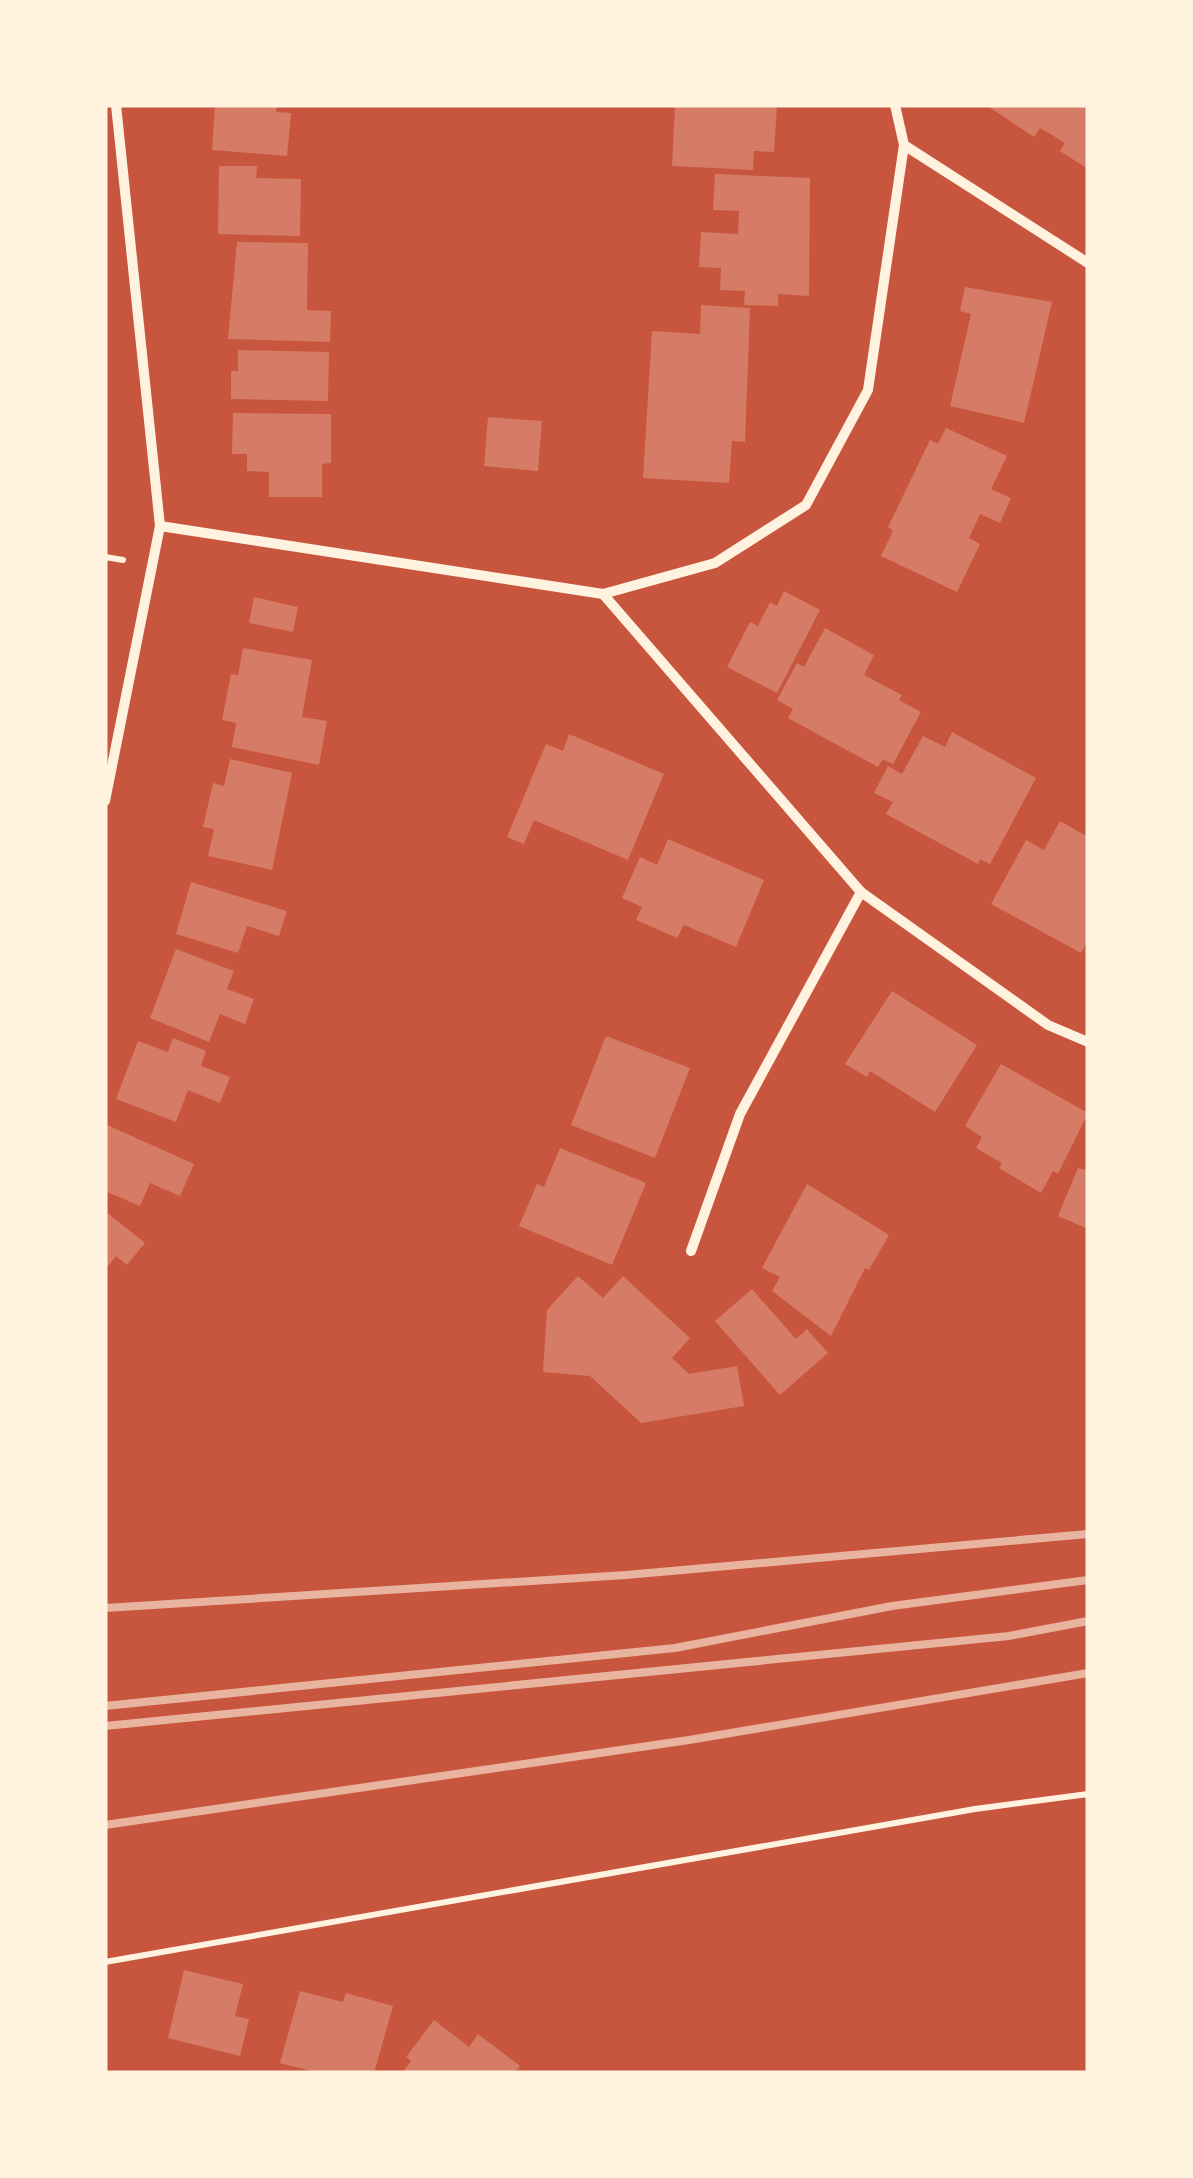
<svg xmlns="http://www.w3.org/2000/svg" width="1193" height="2178" viewBox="0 0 1193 2178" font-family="'Archivo Narrow',sans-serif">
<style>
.building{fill:#d67c66}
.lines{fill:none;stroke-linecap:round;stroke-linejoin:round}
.path{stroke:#fff3e0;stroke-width:6}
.minor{stroke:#fff3e0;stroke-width:10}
.rail{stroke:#e9b49f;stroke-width:8}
</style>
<rect width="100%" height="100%" fill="#c8553d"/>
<g class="building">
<path d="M 215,105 L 277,105 L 276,112 L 291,113 L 287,156 L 212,150 Z"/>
<path d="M 675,105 L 777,105 L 774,152 L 754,151 L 753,170 L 672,166 Z"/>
<path d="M 986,105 L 1088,105 L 1088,169 L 1060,151 L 1065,143 L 1052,135 L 1040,128 L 1034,137 Z"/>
<path d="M 219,166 L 257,166 L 256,178 L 301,179 L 300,236 L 218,234 Z"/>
<path d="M 715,174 L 810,178 L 809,296 L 778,294 L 778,306 L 744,305 L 745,291 L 720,290 L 721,268 L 699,267 L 701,232 L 738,234 L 739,211 L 713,210 Z"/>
<path d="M 237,242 L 308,243 L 307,310 L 331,311 L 330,342 L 228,339 Z"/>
<path d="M 965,287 L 1052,302 L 1024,423 L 950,406 L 971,314 L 960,311 Z"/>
<path d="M 701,305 L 750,308 L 745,442 L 732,441 L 729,483 L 643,478 L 652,331 L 700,334 Z"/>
<path d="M 238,350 L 329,352 L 328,401 L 231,399 L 231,371 L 238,371 Z"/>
<path d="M 233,413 L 331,414 L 331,463 L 322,464 L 322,497 L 269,497 L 269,472 L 247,471 L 247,454 L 232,454 Z"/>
<path d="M 488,417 L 542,421 L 538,471 L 484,466 Z"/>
<path d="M 946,428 L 1007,456 L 991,489 L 1011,498 L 1000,523 L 980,514 L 969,538 L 980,544 L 957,592 L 881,556 L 893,531 L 888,527 L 930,440 L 938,444 Z"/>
<path d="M 784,591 L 820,610 L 777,693 L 727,667 L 750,622 L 758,626 L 770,602 L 777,606 Z"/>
<path d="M 254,597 L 298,607 L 293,632 L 249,623 Z"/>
<path d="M 825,628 L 874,655 L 864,675 L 902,695 L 899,700 L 921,712 L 893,764 L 883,759 L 878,767 L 788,718 L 793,709 L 777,700 L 797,663 L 804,667 Z"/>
<path d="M 243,648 L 312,660 L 302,717 L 327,721 L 319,765 L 232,747 L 236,723 L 222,720 L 231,674 L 238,675 Z"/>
<path d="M 952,732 L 1036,778 L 990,864 L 980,859 L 978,864 L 886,814 L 893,802 L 874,793 L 888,766 L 902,774 L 923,736 L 945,747 Z"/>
<path d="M 569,734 L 664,774 L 628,860 L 534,820 L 524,844 L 507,837 L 546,744 L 563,751 Z"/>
<path d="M 230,759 L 292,773 L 272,870 L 208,856 L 214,829 L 203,827 L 213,783 L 224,786 Z"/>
<path d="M 1060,821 L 1088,837 L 1088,940 L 1081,953 L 991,904 L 1026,840 L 1044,850 Z"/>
<path d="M 668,839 L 764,880 L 736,947 L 684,925 L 677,938 L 636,920 L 642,907 L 622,898 L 640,857 L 657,865 Z"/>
<path d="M 191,882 L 287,911 L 279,936 L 247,926 L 238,953 L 176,934 Z"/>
<path d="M 176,949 L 234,971 L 227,989 L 254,999 L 245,1024 L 220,1014 L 209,1042 L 150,1018 Z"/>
<path d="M 892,991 L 977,1045 L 935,1112 L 870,1071 L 867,1077 L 845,1064 Z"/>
<path d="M 606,1036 L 690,1068 L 655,1158 L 571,1125 Z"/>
<path d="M 173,1038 L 206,1051 L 201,1066 L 230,1077 L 220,1103 L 188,1090 L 176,1122 L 116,1099 L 138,1041 L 168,1052 Z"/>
<path d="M 1001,1064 L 1088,1113 L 1058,1174 L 1053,1171 L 1041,1193 L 999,1168 L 1002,1163 L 976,1148 L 982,1137 L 965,1126 Z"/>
<path d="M 105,1124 L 194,1164 L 180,1196 L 150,1183 L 140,1206 L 105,1191 Z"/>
<path d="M 560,1148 L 646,1183 L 612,1265 L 519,1226 L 537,1184 L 544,1187 Z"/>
<path d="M 1088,1163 L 1088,1229 L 1058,1216 L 1078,1168 L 1085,1170 Z"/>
<path d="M 807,1184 L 889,1235 L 869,1270 L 865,1268 L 831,1336 L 772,1291 L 780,1277 L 762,1268 Z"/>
<path d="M 105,1211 L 145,1243 L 127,1265 L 116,1256 L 105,1270 Z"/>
<path d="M 578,1276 L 603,1298 L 623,1276 L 690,1338 L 672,1358 L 689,1374 L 737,1366 L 744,1406 L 641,1423 L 590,1376 L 543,1372 L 547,1310 Z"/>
<path d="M 752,1289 L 796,1339 L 807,1329 L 828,1353 L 780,1395 L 715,1321 Z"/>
<path d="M 184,1970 L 243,1984 L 235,2016 L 249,2019 L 240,2056 L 168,2038 Z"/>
<path d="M 300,1991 L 343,2002 L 346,1993 L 393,2006 L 374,2073 L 319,2073 L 280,2063 Z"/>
<path d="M 434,2020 L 469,2047 L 478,2034 L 520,2066 L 514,2073 L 402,2073 L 411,2061 L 406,2057 Z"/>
</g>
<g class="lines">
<g class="path">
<path d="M 105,557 L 123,560"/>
<path d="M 105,1962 L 975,1809 L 1088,1794"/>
</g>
<g class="minor">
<path d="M 904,145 L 1088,263"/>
<path d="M 160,526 L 603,594 L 715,563 L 806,505 L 868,390 L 904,145 L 895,105"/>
<path d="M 603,594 L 861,892 L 1048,1025 L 1088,1042"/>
<path d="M 105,801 L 160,526 L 116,105"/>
<path d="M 691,1251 L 740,1114 L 861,892"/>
</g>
<g class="rail">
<path d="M 105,1608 L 626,1575 L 1088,1534"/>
<path d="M 105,1706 L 675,1648 L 892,1606 L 1088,1580"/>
<path d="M 105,1726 L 1009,1636 L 1088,1621"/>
<path d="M 105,1825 L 689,1740 L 1088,1673"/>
</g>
</g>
<rect width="1193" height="2178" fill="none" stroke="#fff3e0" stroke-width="215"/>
</svg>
